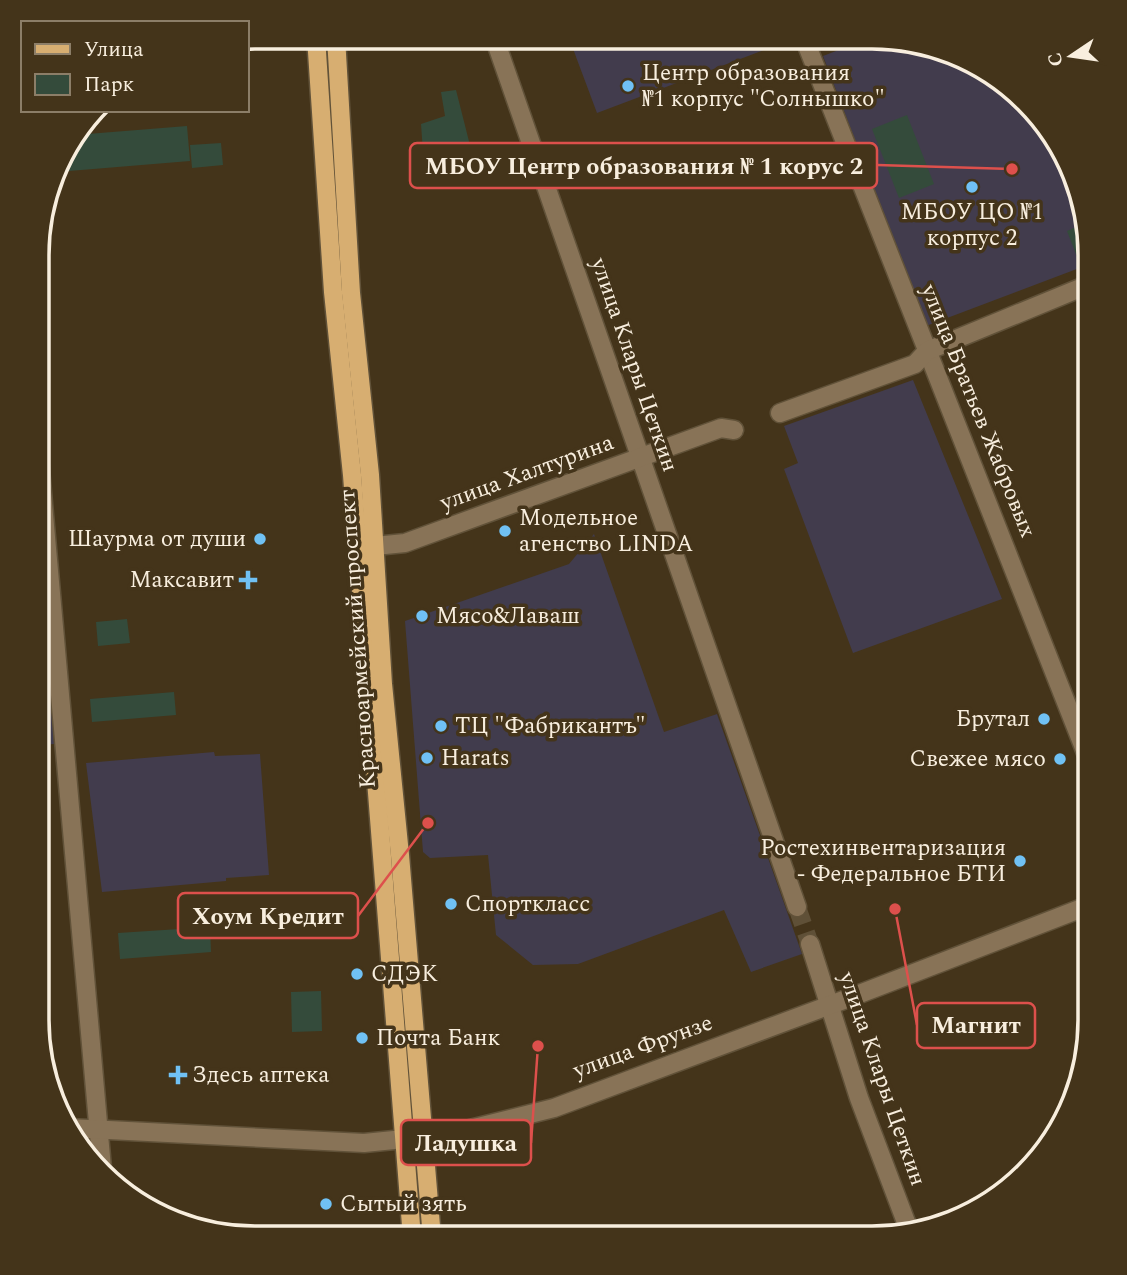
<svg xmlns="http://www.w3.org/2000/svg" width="1127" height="1275" viewBox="0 0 1127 1275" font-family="Spectral,serif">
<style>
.commercial{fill:#413c4d}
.education{fill:#423c4d}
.green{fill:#344b3b}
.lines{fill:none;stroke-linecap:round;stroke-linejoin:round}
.minor-tunnel{stroke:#5f5037;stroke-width:18;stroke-dasharray:18 9;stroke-linecap:butt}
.minor-casing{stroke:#615239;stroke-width:21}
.major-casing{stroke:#615239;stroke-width:21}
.minor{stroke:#887357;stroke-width:18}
.major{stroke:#d7ae71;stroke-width:18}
.poi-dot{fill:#70c1f4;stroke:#44341a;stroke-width:2.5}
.labels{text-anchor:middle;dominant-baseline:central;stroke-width:7;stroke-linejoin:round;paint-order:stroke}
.poi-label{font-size:23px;fill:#f8eede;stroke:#44341a;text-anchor:start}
.street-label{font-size:23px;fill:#f8eede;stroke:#44341a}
.rim{fill:none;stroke:#f8eede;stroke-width:3.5}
.leader{fill:none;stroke:#dd504c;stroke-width:2.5}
.callout-dot{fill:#dd504c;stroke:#44341a;stroke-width:2.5}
.callout{fill:#44341a;stroke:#dd504c;stroke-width:2.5}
.callout-label{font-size:24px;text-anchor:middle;font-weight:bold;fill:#f8eede}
</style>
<rect width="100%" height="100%" fill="#44341a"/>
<g class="commercial">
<path d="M 594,534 L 664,732 L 717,714 L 802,954 L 751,972 L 724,910 L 578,964 L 533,965 L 496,935 L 488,855 L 430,858 L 423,852 L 405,621 L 569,564 Z"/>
<path d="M 38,538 L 40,538 L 54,744 L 38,745 Z"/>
</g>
<g class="education">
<path d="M 569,38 L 778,38 L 780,44 L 597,113 Z"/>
<path d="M 870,38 L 900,39 L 982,66 L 1054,134 L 1090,241 L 1090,264 L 926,326 L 823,56 Z"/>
<path d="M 913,380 L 1002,599 L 853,653 L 784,469 L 798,463 L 784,426 Z"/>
<path d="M 214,752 L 215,756 L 260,754 L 269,875 L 226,878 L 226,881 L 102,892 L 86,763 Z"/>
</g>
<g class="green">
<path d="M 456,90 L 476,169 L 431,185 L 425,180 L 421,124 L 445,116 L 441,92 Z"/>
<path d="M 907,115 L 934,184 L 899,198 L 872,129 Z"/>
<path d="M 187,126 L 190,161 L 57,172 L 66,146 L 75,135 Z"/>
<path d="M 221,143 L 223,165 L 192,168 L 190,145 Z"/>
<path d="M 1083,224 L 1090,241 L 1090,257 L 1079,262 L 1067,231 Z"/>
<path d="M 127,619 L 130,643 L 98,646 L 96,622 Z"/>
<path d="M 174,692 L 176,715 L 92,722 L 90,699 Z"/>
<path d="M 210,927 L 211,952 L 120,959 L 118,933 Z"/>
<path d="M 321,991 L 322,1031 L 292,1032 L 291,992 Z"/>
</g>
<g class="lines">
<path class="minor-tunnel" d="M 797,907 L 810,944"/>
<defs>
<g id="minor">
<path d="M 494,37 L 797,907"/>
<path d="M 804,38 L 1090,763"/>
<path d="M 780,413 L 915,364 L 927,351 L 1090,284"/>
<path d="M 38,447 L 102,1168"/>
<path d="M 375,546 L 405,543 L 721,428 L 734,430"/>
<path d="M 810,944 L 859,1098 L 909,1230"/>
<path d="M 69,1128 L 364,1143 L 404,1139"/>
<path d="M 424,1136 L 462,1131 L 554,1108 L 849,998 L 1090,905"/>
</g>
<g id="major">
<path d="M 316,37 L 333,292 L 352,475 L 412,1238"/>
<path d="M 336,37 L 351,293 L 370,475 L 383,684 L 400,855 L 432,1238"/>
</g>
</defs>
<use href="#minor" class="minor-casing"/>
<use href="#major" class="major-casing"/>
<use href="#minor" class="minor"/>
<use href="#major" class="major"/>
</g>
<g class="poi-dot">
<circle cx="628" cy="86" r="7"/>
<circle cx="972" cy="187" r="7"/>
<circle cx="505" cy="531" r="7"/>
<circle cx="260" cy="539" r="7"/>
<path d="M244.5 569.5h7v7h7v7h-7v7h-7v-7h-7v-7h7z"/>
<circle cx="422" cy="616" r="7"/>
<circle cx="1044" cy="719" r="7"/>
<circle cx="441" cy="726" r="7"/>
<circle cx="427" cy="758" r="7"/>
<circle cx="1060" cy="759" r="7"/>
<circle cx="1020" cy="861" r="7"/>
<circle cx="451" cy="904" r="7"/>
<circle cx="357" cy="974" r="7"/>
<circle cx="362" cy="1038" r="7"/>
<path d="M174.5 1064.5h7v7h7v7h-7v7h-7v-7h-7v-7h7z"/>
<circle cx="326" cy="1204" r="7"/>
</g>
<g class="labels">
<g class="poi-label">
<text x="642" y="73">Центр образования<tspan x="642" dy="26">№1 корпус "Солнышко"</tspan></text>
<text x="972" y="212" text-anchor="middle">МБОУ ЦО №1<tspan x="972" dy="26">корпус 2</tspan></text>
<text x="519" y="518">Модельное<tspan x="519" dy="26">агенство LINDA</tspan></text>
<text x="246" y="539" text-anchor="end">Шаурма от души</text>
<text x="234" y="580" text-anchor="end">Максавит</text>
<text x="436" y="616">Мясо&amp;Лаваш</text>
<text x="1030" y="719" text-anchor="end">Брутал</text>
<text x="455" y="726">ТЦ "Фабрикантъ"</text>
<text x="441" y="758">Harats</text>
<text x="1046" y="759" text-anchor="end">Свежее мясо</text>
<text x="1006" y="848" text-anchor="end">Ростехинвентаризация<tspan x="1006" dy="26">- Федеральное БТИ</tspan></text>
<text x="465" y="904">Спорткласс</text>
<text x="371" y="974">СДЭК</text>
<text x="376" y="1038">Почта Банк</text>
<text x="192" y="1075">Здесь аптека</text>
<text x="340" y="1204">Сытый зять</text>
</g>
<g class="street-label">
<text transform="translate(634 365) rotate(71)">улица Клары Цеткин</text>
<text transform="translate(978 411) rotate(68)">улица Братьев Жабровых</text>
<text transform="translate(527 473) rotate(-20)">улица Халтурина</text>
<text transform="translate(358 639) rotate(-94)">Красноармейский проспект</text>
<text transform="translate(643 1047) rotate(-20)">улица Фрунзе</text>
<text transform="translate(882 1079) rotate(71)">улица Клары Цеткин</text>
</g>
</g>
<path d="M0 0H1127V1275H0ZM255 49H872A206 206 0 0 1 1078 255V1020A206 206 0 0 1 872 1226H255A206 206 0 0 1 49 1020V255A206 206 0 0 1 255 49Z" fill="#44341a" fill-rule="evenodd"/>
<path class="rim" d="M255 49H872A206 206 0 0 1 1078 255V1020A206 206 0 0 1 872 1226H255A206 206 0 0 1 49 1020V255A206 206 0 0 1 255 49Z"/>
<path class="leader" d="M1012 169L877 165M428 823L358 916M895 909L917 1025M538 1046L531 1143"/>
<g class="callout-dot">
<circle cx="1012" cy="169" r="7"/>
<circle cx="428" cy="823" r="7"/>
<circle cx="895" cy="909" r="7"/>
<circle cx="538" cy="1046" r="7"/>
</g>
<g class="callout">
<rect x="410" y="143" width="467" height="45" rx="7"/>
<rect x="178" y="893" width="180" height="45" rx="7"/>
<rect x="917" y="1003" width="118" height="45" rx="7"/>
<rect x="401" y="1120" width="130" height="45" rx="7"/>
</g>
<g class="callout-label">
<text x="644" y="174">МБОУ Центр образования № 1 корус 2</text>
<text x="268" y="924">Хоум Кредит</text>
<text x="976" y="1033">Магнит</text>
<text x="466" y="1151">Ладушка</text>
</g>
<rect x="21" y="21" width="228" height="91" fill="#44341a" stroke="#8c7e68" stroke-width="2"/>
<rect x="35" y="44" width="35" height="10" fill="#d7ae71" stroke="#8c7e68" stroke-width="2"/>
<text x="84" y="56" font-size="21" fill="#f8eede">Улица</text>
<rect x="35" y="74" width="35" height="21" fill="#344b3b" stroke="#8c7e68" stroke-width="2"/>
<text x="84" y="91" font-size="21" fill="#f8eede">Парк</text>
<g transform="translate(1071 56) rotate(257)" stroke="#44341a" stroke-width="5" paint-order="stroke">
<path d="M0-5L12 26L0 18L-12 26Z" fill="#f8eede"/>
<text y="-10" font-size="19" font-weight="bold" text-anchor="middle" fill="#f8eede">С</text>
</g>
</svg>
